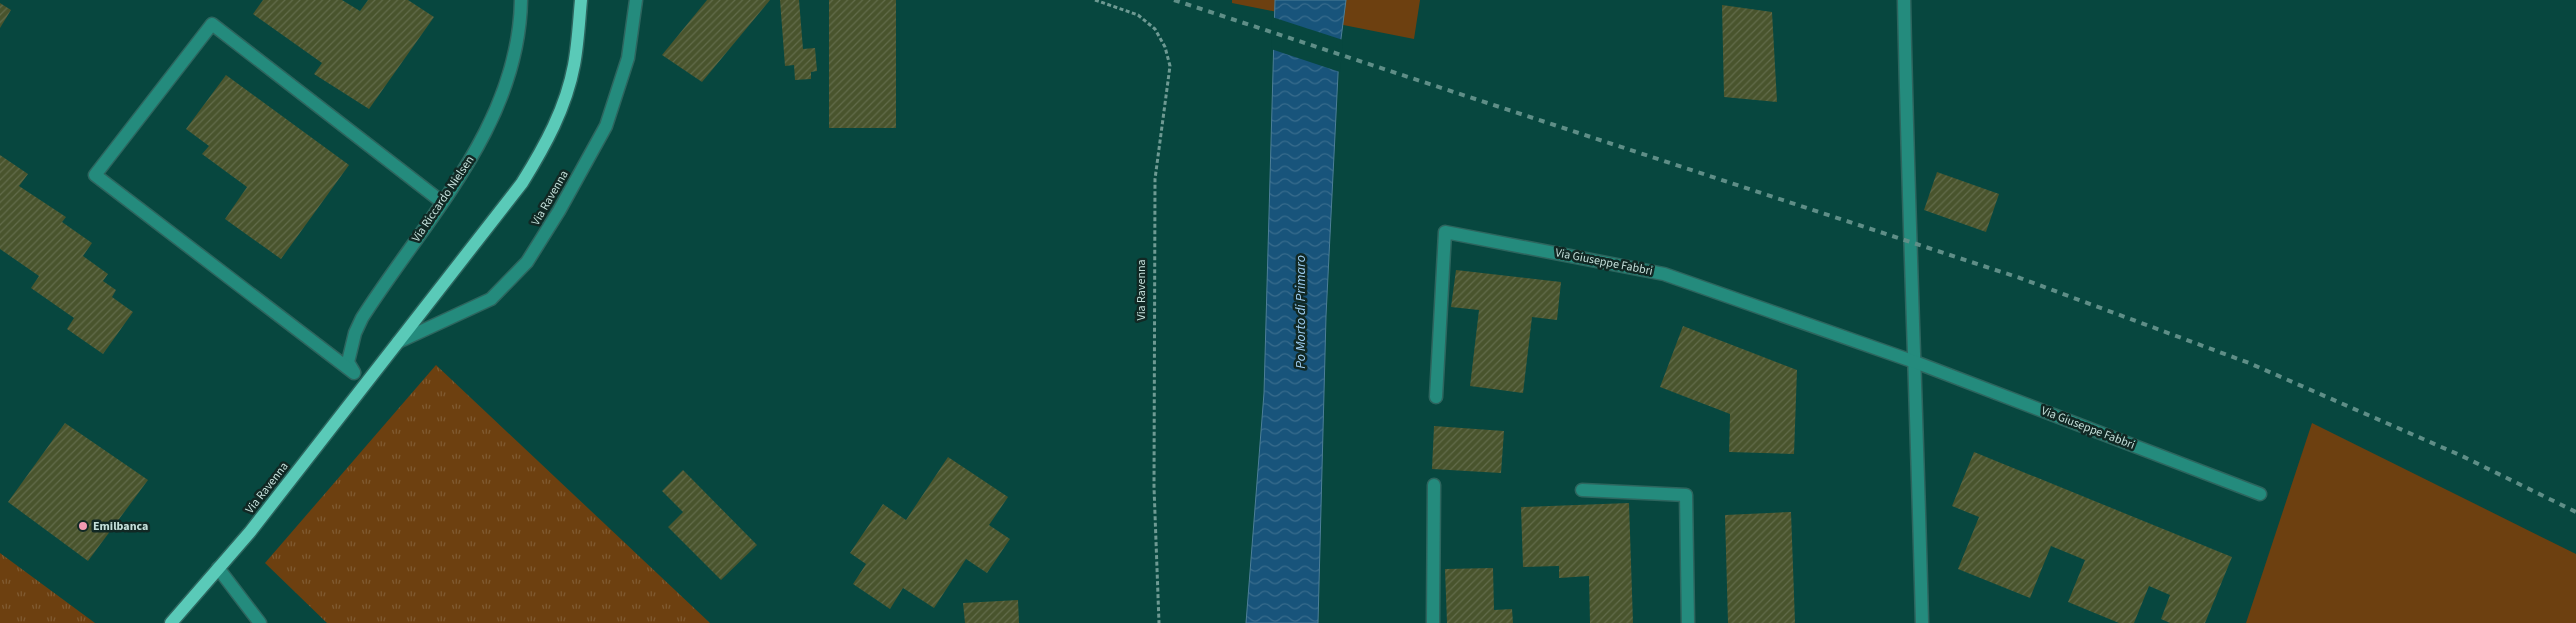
<svg xmlns="http://www.w3.org/2000/svg" width="2576" height="623" viewBox="0 0 2576 623" font-family="'Source Sans 3',sans-serif">
<style>
.grass{fill:url(#grass-tufts)}
.green{fill:#6d4010}
.water{fill:url(#water-waves);stroke:#4c7e98}
.pier{fill:#07473f}
.building{fill:url(#building-hatch)}
.lines{fill:none;stroke-linecap:round;stroke-linejoin:round}
.minor-casing{stroke:#2d655e;stroke-width:15}
.major-casing{stroke:#2d655e;stroke-width:15}
.path{stroke:#6e9a93;stroke-width:3;stroke-dasharray:4 2.5;stroke-linecap:butt}
.minor{stroke:#248b7d;stroke-width:12}
.major{stroke:#5acab8;stroke-width:12}
.rail{stroke:#5f8e87;stroke-width:4;stroke-dasharray:6 6;stroke-linecap:butt}
.poi-dot{fill:#f19ab2;stroke:#112824;stroke-width:2}
.labels{text-anchor:middle;dominant-baseline:central;stroke-width:5;stroke-linejoin:round;paint-order:stroke}
.street-label{font-size:12px;fill:#c4dfda;stroke:#112824}
.poi-label{font-size:12px;font-weight:bold;fill:#c4dfda;stroke:#112824;text-anchor:start}
.water-label{font-size:14px;font-style:italic;fill:#9dccf0;stroke:#112824}
</style>
<defs>
<pattern id="grass-tufts" width="24" height="20" patternUnits="userSpaceOnUse" patternTransform="scale(1.25)"><rect width="24" height="20" fill="#6d4010"/><path d="M3 7l-1-3M5 7V3M7 7l1-3M15 17l-1-3M17 17v-4M19 17l1-3" fill="none" stroke="#805b32"/></pattern>
<pattern id="water-waves" width="16" height="10" patternUnits="userSpaceOnUse" patternTransform="scale(1.25)"><rect width="16" height="10" fill="#18547b"/><path d="M0 5q4-4 8 0t8 0" fill="none" stroke="#386c8d"/></pattern>
<pattern id="building-hatch" width="6" height="6" patternUnits="userSpaceOnUse" patternTransform="scale(1.25)"><rect width="6" height="6" fill="#49542d"/><path d="M-1 1l2-2M0 6l6-6M5 7l2-2" fill="none" stroke="#626c4b"/></pattern>
</defs>
<rect width="100%" height="100%" fill="#07473f"/>
<g class="grass">
<path d="M 436,365 L 710,623 L 327,623 L 265,563 Z"/>
<path d="M 0,553 L 95,623 L 0,623 Z"/>
</g>
<g class="green">
<path d="M 1232,0 L 1420,0 L 1414,39 L 1232,3 Z"/>
<path d="M 2312,423 L 2576,554 L 2576,623 L 2246,623 Z"/>
</g>
<path class="water" d="M 1275,0 L 1346,0 L 1339,54 L 1326,316 L 1318,623 L 1246,623 L 1264,393 Z"/>
<path class="pier" d="M 1272,17 L 1343,40 L 1340,72 L 1271,49 Z"/>
<g class="building">
<path d="M 263,0 L 342,0 L 360,11 L 368,0 L 408,0 L 434,17 L 369,109 L 314,74 L 322,63 L 253,14 Z"/>
<path d="M 707,0 L 770,0 L 702,82 L 662,55 Z"/>
<path d="M 780,0 L 799,0 L 803,49 L 815,48 L 817,71 L 811,72 L 811,79 L 795,80 L 794,65 L 785,66 Z"/>
<rect x="829" y="0" width="67" height="128"/>
<path d="M 0,3 L 11,10 L 0,28 Z"/>
<path d="M 1722,5 L 1772,12 L 1777,102 L 1724,97 Z"/>
<path d="M 226,75 L 349,165 L 281,259 L 225,219 L 247,187 L 202,154 L 209,146 L 186,129 Z"/>
<path d="M 0,155 L 28,174 L 19,186 L 66,217 L 62,222 L 92,243 L 83,256 L 108,274 L 103,281 L 116,290 L 112,297 L 133,312 L 103,354 L 67,329 L 74,318 L 31,288 L 39,276 L 0,249 Z"/>
<path d="M 1937,172 L 1999,194 L 1986,232 L 1924,210 Z"/>
<path d="M 1456,270 L 1561,282 L 1557,320 L 1532,317 L 1523,393 L 1470,386 L 1479,310 L 1451,307 Z"/>
<path d="M 1683,326 L 1797,370 L 1794,454 L 1729,452 L 1730,414 L 1660,387 Z"/>
<path d="M 65,423 L 148,480 L 88,561 L 8,502 Z"/>
<path d="M 1434,426 L 1504,431 L 1501,473 L 1432,469 Z"/>
<path d="M 1974,452 L 2232,557 L 2205,623 L 2170,623 L 2161,619 L 2170,595 L 2149,586 L 2134,623 L 2119,623 L 2068,602 L 2085,560 L 2051,546 L 2030,598 L 1958,569 L 1979,517 L 1952,506 Z"/>
<path d="M 948,457 L 1008,497 L 989,525 L 1010,539 L 987,573 L 966,559 L 934,608 L 903,588 L 890,609 L 853,584 L 866,564 L 850,553 L 883,504 L 906,520 Z"/>
<path d="M 683,470 L 757,545 L 721,580 L 668,527 L 683,512 L 662,491 Z"/>
<path d="M 1629,503 L 1633,623 L 1590,623 L 1589,576 L 1559,578 L 1559,566 L 1523,567 L 1521,507 Z"/>
<path d="M 1791,512 L 1795,623 L 1728,623 L 1725,515 Z"/>
<path d="M 1493,568 L 1494,610 L 1512,609 L 1513,623 L 1447,623 L 1445,569 Z"/>
<path d="M 1018,600 L 1019,623 L 965,623 L 963,603 Z"/>
</g>
<g class="lines">
<defs>
<g id="minor">
<path d="M 1904,0 C 1908,208 1917,415 1922,623"/>
<path d="M 398,342 L 491,299 L 527,262 L 559,211 L 606,126 L 628,58 L 636,0"/>
<path d="M 354,372 L 348,362 L 355,333 L 362,318 C 426,218 519,125 521,0"/>
<path d="M 354,373 L 95,175 L 212,24 L 442,202"/>
<path d="M 1436,397 L 1445,232 L 1664,274 L 1915,362 L 2260,494"/>
<path d="M 1582,490 L 1686,495 L 1688,623"/>
<path d="M 218,568 L 260,623"/>
<path d="M 1433,623 L 1434,485"/>
</g>
<path id="major" d="M 171,623 L 250,532 L 522,183 C 545,146 566,108 574,65 C 578,44 579,21 581,0"/>
</defs>
<use href="#minor" class="minor-casing"/>
<use href="#major" class="major-casing"/>
<path class="path" d="M 1095,0 L 1138,15 L 1155,29 L 1165,47 L 1170,66 L 1155,179 L 1154,487 L 1159,623"/>
<use href="#minor" class="minor"/>
<use href="#major" class="major"/>
<path class="rail" d="M 1174,0 L 2020,278 L 2249,363 L 2462,456 L 2576,512"/>
</g>
<circle class="poi-dot" cx="83" cy="526" r="5"/>
<g class="labels">
<g class="street-label">
<text transform="translate(550 198) rotate(-60)">Via Ravenna</text>
<text transform="translate(443 199) rotate(-56)">Via Riccardo Nielsen</text>
<text transform="translate(1604 262) rotate(11)">Via Giuseppe Fabbri</text>
<text transform="translate(1141 290) rotate(-90)">Via Ravenna</text>
<text transform="translate(2088 428) rotate(21)">Via Giuseppe Fabbri</text>
<text transform="translate(267 488) rotate(-52)">Via Ravenna</text>
</g>
<g class="poi-label">
<text x="93" y="526">Emilbanca</text>
</g>
<g class="water-label">
<text transform="translate(1301 312) rotate(-90)">Po Morto di Primaro</text>
</g>
</g>
</svg>
